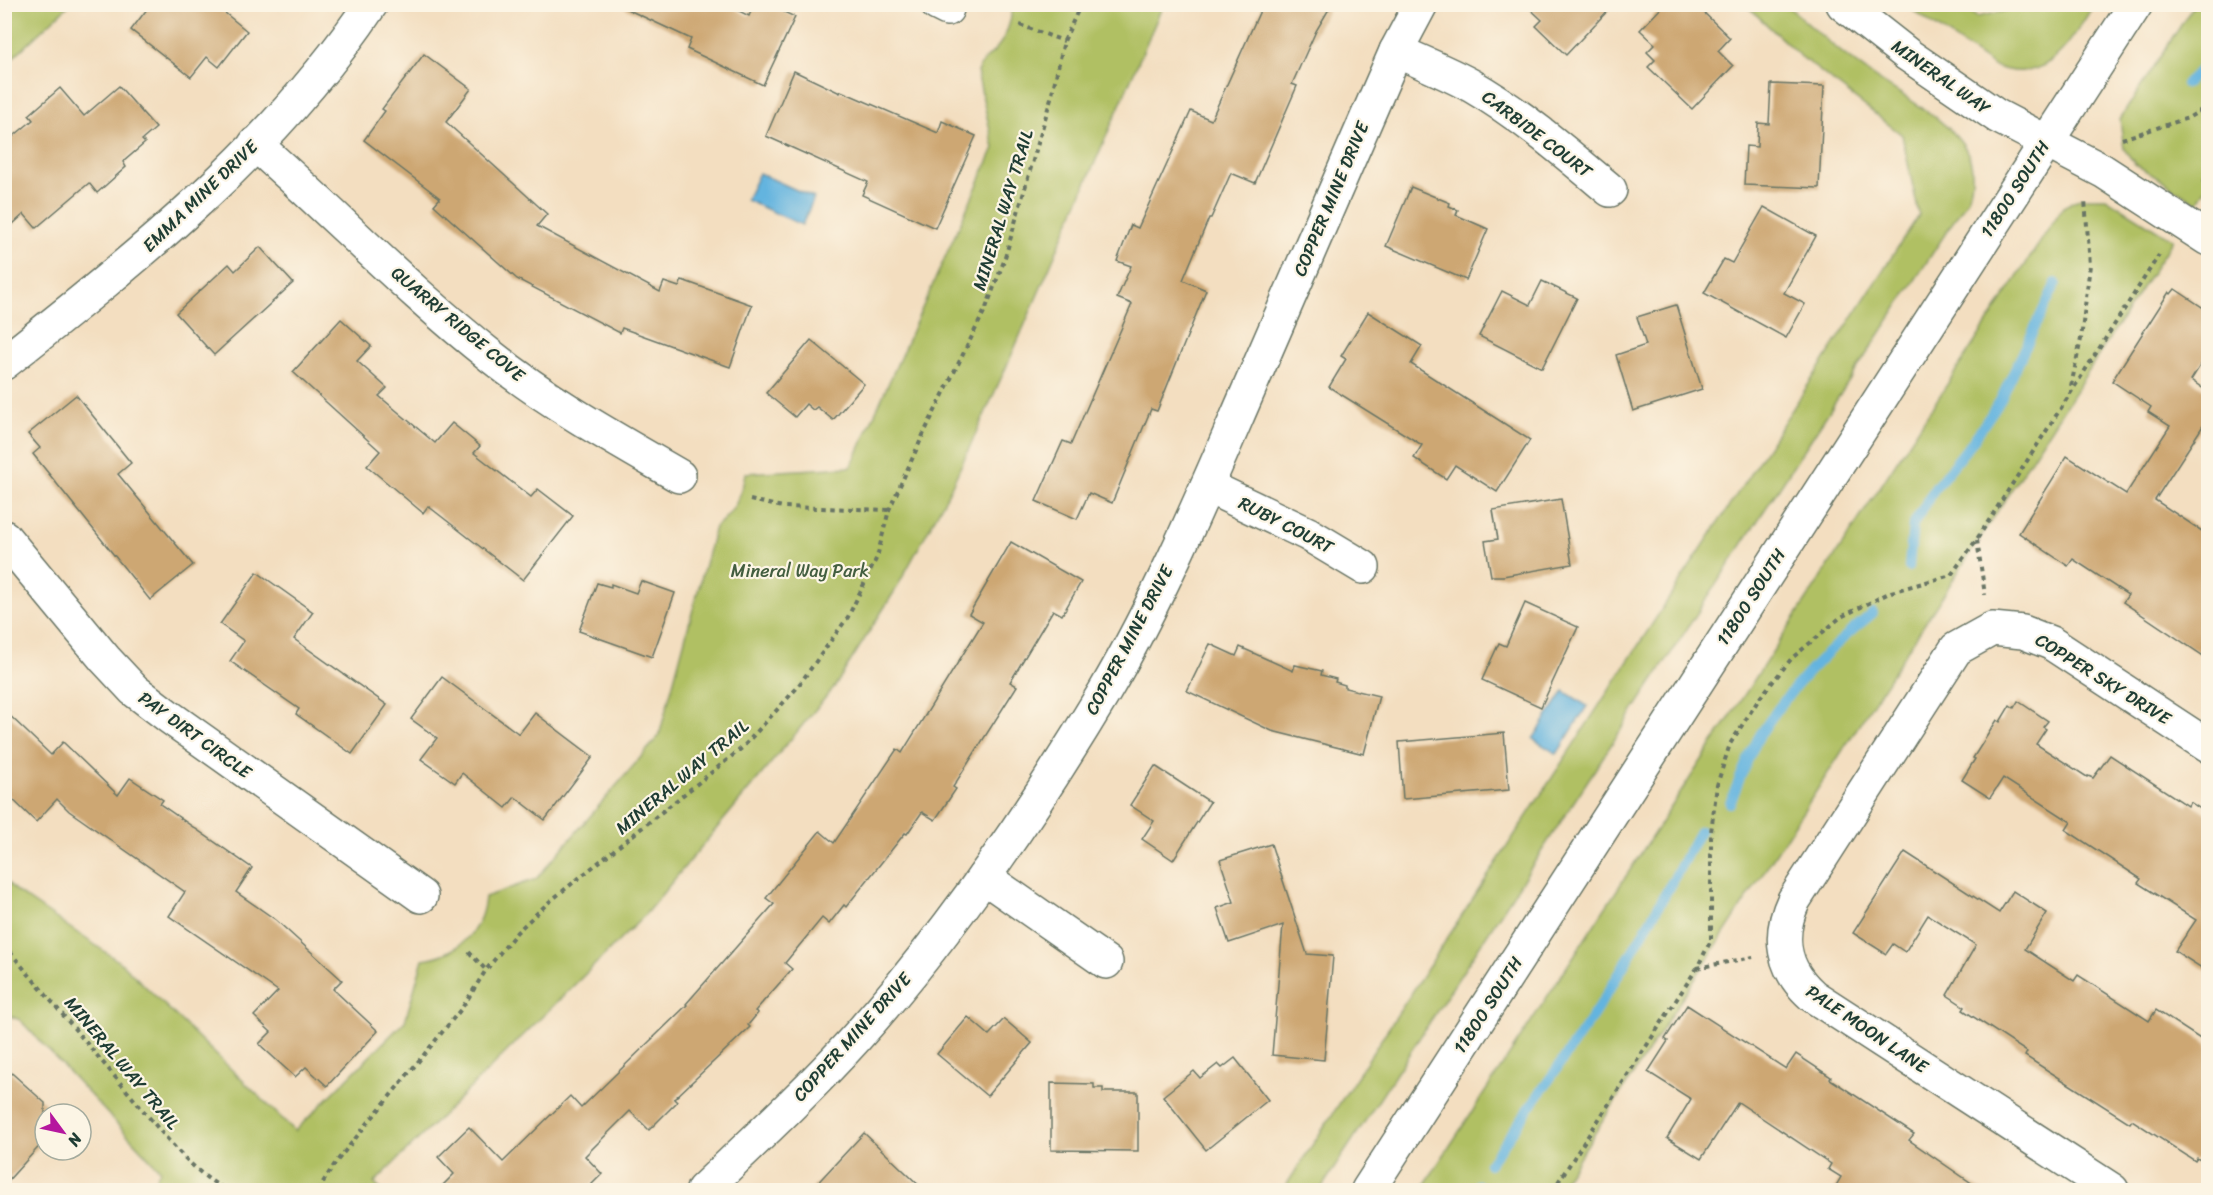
<svg xmlns="http://www.w3.org/2000/svg" width="2213" height="1195" viewBox="0 0 2213 1195" font-family="Sriracha,sans-serif">
<style>
.green{fill:#b0c063;stroke:#687e4c;stroke-width:1.5}
.water{fill:#64b4df;stroke:#42788a;stroke-width:1.5}
.lines{fill:none;stroke-linecap:round;stroke-linejoin:round}
.stream{stroke:#64b4df;stroke-width:10}
.building{fill:#cda773}
.minor-casing{stroke:#697565;stroke-width:36}
.major-casing{stroke:#697565;stroke-width:36}
.path{stroke:#697565;stroke-width:4;stroke-dasharray:4.5 4.5;stroke-linecap:butt}
.minor{stroke:#fff;stroke-width:33}
.major{stroke:#fff;stroke-width:33}
.labels{text-anchor:middle;dominant-baseline:central;stroke-width:4.5;stroke-linejoin:round;paint-order:stroke}
.street-label{font-size:18px;fill:#1f3d34;stroke:#fcf5e5}
.park-label{font-size:18px;fill:#435e40;stroke:#fcf5e5}
</style>
<rect width="100%" height="100%" fill="#fcf5e5"/>
<filter id="ink" filterUnits="userSpaceOnUse"><feTurbulence type="fractalNoise" baseFrequency=".0167" numOctaves="2"/><feDisplacementMap in="SourceGraphic" scale="12" xChannelSelector="R" yChannelSelector="G"/><feConvolveMatrix kernelMatrix="1 2 1 2 8 2 1 2 1" color-interpolation-filters="sRGB"/></filter>
<filter id="wash" filterUnits="userSpaceOnUse"><feTurbulence type="fractalNoise" baseFrequency=".008" numOctaves="4" result="noise"/><feDisplacementMap in="SourceGraphic" scale="24" xChannelSelector="R" yChannelSelector="G"/><feGaussianBlur stdDeviation="1.35" result="paint"/><feColorMatrix in="noise" values="0 0 0 0 0 0 0 0 0 0 0 0 0 0 0 0 0 1.4 0 .05"/><feComposite in="paint" operator="in"/></filter>
<g filter="url(#wash)">
<rect width="100%" height="100%" fill="#f3dec0"/>
<g class="green">
<path d="M 5,4 L 69,4 L 69,5 L 5,65 Z"/>
<path d="M 1012,5 L 1163,5 L 1009,361 L 949,492 L 896,589 L 835,686 L 643,917 L 374,1183 L 381,1190 L 151,1190 L 160,1170 L 20,1020 L 5,1014 L 5,880 L 16,891 L 120,962 L 295,1131 L 405,1021 L 423,959 C 457,955 482,932 485,897 L 536,879 L 659,736 L 715,527 C 734,513 742,496 745,473 L 851,467 L 994,148 L 977,72 C 981,61 988,58 995,50 C 1006,38 1012,21 1012,5 Z"/>
<path d="M 1746,5 L 1787,5 C 1814,30 1843,55 1873,76 C 1898,93 1949,121 1964,146 C 1974,162 1974,181 1968,199 L 1320,1190 L 1283,1190 L 1919,215 L 1902,135 L 1799,55 Z"/>
<path d="M 1905,5 L 1959,5 L 1977,17 L 2032,5 L 2094,5 C 2069,43 2048,87 1994,66 Z"/>
<path d="M 2194,5 L 2208,5 L 2208,184 L 2197,203 L 2135,164 L 2124,149 L 2120,119 Z"/>
<path d="M 2080,198 L 2106,198 L 2173,240 L 1558,1190 L 1421,1190 L 2063,207 Z"/>
</g>
<g class="water">
<path d="M 759,173 L 814,198 L 802,225 L 746,200 Z"/>
<path d="M 1564,691 L 1587,706 L 1557,754 L 1533,739 Z"/>
</g>
<g class="lines">
<g class="stream">
<path d="M 2186,84 L 2208,62"/>
<path d="M 1909,567 L 1913,525 L 1935,488 L 1972,442 L 2000,401 L 2056,283"/>
<path d="M 1730,803 C 1739,781 1748,756 1760,735 C 1790,687 1829,648 1873,613"/>
<path d="M 1489,1164 C 1525,1115 1560,1065 1594,1014 C 1632,955 1666,893 1700,831"/>
<path d="M 1474,1190 L 1478,1185"/>
</g>
</g>
<g id="blocks">
<g class="building">
<path d="M 151,4 L 214,4 L 247,31 L 219,67 L 207,57 L 191,77 L 131,30 Z"/>
<path d="M 616,4 L 725,4 L 749,16 L 754,4 L 767,4 L 795,17 L 763,85 L 687,49 L 691,39 Z"/>
<path d="M 1263,4 L 1332,4 L 1316,31 L 1292,84 L 1297,86 L 1255,183 L 1231,173 L 1211,218 L 1209,218 L 1183,280 L 1206,290 L 1157,411 L 1151,409 L 1112,503 L 1089,493 L 1077,519 L 1036,501 L 1063,441 L 1071,444 L 1132,304 L 1117,298 L 1131,266 L 1117,261 L 1131,225 L 1138,228 L 1191,111 L 1211,120 Z"/>
<path d="M 1525,4 L 1614,4 L 1566,55 L 1536,26 L 1542,20 Z"/>
<path d="M 1665,4 L 1695,4 L 1730,38 L 1718,51 L 1733,66 L 1692,109 L 1648,67 L 1655,60 L 1647,52 L 1655,44 L 1640,30 Z"/>
<path d="M 424,54 L 471,89 L 446,122 L 547,214 L 537,226 L 660,292 L 664,282 L 679,287 L 682,280 L 752,305 L 730,367 L 622,328 L 620,333 L 517,279 L 434,205 L 440,198 L 364,140 L 385,111 L 382,109 Z"/>
<path d="M 794,71 L 840,93 L 841,91 L 938,133 L 942,121 L 976,136 L 935,228 L 862,195 L 868,182 L 766,136 Z"/>
<path d="M 1771,84 L 1824,86 L 1819,188 L 1744,185 L 1746,146 L 1757,147 L 1758,123 L 1769,124 Z"/>
<path d="M 119,86 L 156,128 L 142,140 L 145,143 L 123,162 L 126,167 L 97,193 L 89,183 L 36,228 L 24,214 L 4,232 L 4,144 L 33,120 L 29,115 L 60,88 L 84,116 Z"/>
<path d="M 1411,187 L 1450,203 L 1449,206 L 1458,210 L 1456,215 L 1488,229 L 1466,280 L 1386,246 Z"/>
<path d="M 1764,207 L 1816,236 L 1784,293 L 1805,304 L 1786,338 L 1704,293 L 1724,259 L 1732,263 Z"/>
<path d="M 260,247 L 293,283 L 214,355 L 176,313 L 229,264 L 235,271 Z"/>
<path d="M 1542,281 L 1577,298 L 1542,368 L 1479,336 L 1502,291 L 1530,305 Z"/>
<path d="M 2175,289 L 2208,311 L 2208,353 L 2191,380 L 2208,392 L 2208,418 L 2155,500 L 2208,535 L 2208,659 L 2123,602 L 2128,595 L 2073,559 L 2068,566 L 2019,533 L 2067,456 L 2126,494 L 2170,426 L 2148,412 L 2151,407 L 2112,381 L 2169,292 L 2171,294 Z"/>
<path d="M 1676,305 L 1702,389 L 1633,411 L 1616,355 L 1646,345 L 1637,317 Z"/>
<path d="M 1368,312 L 1422,346 L 1411,364 L 1530,440 L 1497,492 L 1455,465 L 1446,479 L 1414,458 L 1422,445 L 1329,387 L 1346,359 L 1341,356 Z"/>
<path d="M 341,319 L 371,346 L 357,361 L 387,388 L 379,396 L 435,443 L 452,423 L 480,446 L 474,453 L 531,497 L 538,489 L 573,516 L 523,580 L 428,506 L 423,513 L 367,466 L 380,451 L 293,372 Z"/>
<path d="M 811,340 L 864,384 L 833,420 L 817,407 L 813,410 L 806,404 L 795,417 L 766,393 Z"/>
<path d="M 76,395 L 131,463 L 118,474 L 193,565 L 150,600 L 33,454 L 40,448 L 28,434 Z"/>
<path d="M 1561,499 L 1572,564 L 1503,576 L 1491,576 L 1485,541 L 1498,539 L 1493,510 Z"/>
<path d="M 1011,542 L 1081,582 L 1062,615 L 1053,610 L 1010,682 L 1017,686 L 953,787 L 956,789 L 935,820 L 922,812 L 907,834 L 905,833 L 846,907 L 844,905 L 829,924 L 822,918 L 785,963 L 792,969 L 755,1011 L 758,1013 L 748,1025 L 750,1027 L 674,1099 L 677,1102 L 649,1130 L 630,1111 L 585,1156 L 602,1174 L 585,1191 L 437,1191 L 454,1174 L 438,1157 L 469,1127 L 503,1162 L 570,1096 L 581,1108 L 687,1005 L 686,1004 L 774,904 L 766,898 L 820,831 L 834,843 L 897,749 L 902,753 L 983,622 L 969,614 Z"/>
<path d="M 257,572 L 313,612 L 294,639 L 387,705 L 352,754 L 296,714 L 299,709 L 230,661 L 244,641 L 220,624 Z"/>
<path d="M 641,581 L 675,593 L 652,657 L 579,631 L 597,583 L 611,587 L 611,584 L 636,593 Z"/>
<path d="M 1525,603 L 1578,627 L 1541,707 L 1482,680 L 1499,643 L 1506,646 Z"/>
<path d="M 1210,644 L 1236,656 L 1240,647 L 1293,671 L 1295,665 L 1322,671 L 1321,675 L 1336,679 L 1335,682 L 1345,685 L 1345,688 L 1379,696 L 1364,754 L 1272,731 L 1187,691 Z"/>
<path d="M 442,677 L 519,734 L 535,713 L 593,757 L 545,820 L 515,797 L 506,808 L 462,773 L 455,783 L 421,759 L 437,738 L 411,719 Z"/>
<path d="M 2018,701 L 2048,721 L 2043,727 L 2046,729 L 2036,744 L 2087,777 L 2088,776 L 2093,778 L 2110,755 L 2188,806 L 2190,802 L 2208,814 L 2208,972 L 2175,951 L 2196,920 L 2138,883 L 2141,879 L 2066,830 L 2071,822 L 2003,778 L 1990,798 L 1962,780 L 1975,759 L 1973,758 L 1997,720 L 2000,722 L 2010,705 L 2014,708 Z"/>
<path d="M 4,710 L 51,755 L 63,742 L 118,795 L 130,778 L 163,800 L 160,804 L 252,868 L 236,892 L 276,920 L 342,980 L 333,989 L 378,1031 L 327,1086 L 306,1067 L 295,1077 L 259,1044 L 271,1032 L 254,1016 L 278,991 L 169,916 L 185,892 L 69,811 L 57,799 L 36,822 L 4,791 Z"/>
<path d="M 1504,733 L 1509,790 L 1403,799 L 1399,742 Z"/>
<path d="M 1155,766 L 1210,802 L 1173,860 L 1142,839 L 1154,821 L 1130,805 Z"/>
<path d="M 1271,844 L 1307,954 L 1333,956 L 1324,1060 L 1272,1055 L 1283,925 L 1229,943 L 1217,908 L 1234,902 L 1220,860 Z"/>
<path d="M 1905,852 L 1999,913 L 2013,891 L 2047,913 L 2025,949 L 2074,981 L 2078,975 L 2149,1021 L 2156,1010 L 2208,1044 L 2208,1165 L 2197,1158 L 2195,1161 L 2132,1120 L 2130,1123 L 2025,1056 L 2027,1052 L 1963,1010 L 1965,1007 L 1947,995 L 1976,945 L 1928,915 L 1905,952 L 1893,944 L 1886,954 L 1853,933 Z"/>
<path d="M 1687,1005 L 1786,1069 L 1796,1054 L 1831,1077 L 1830,1079 L 1914,1134 L 1909,1140 L 1983,1191 L 1833,1191 L 1841,1177 L 1828,1169 L 1831,1164 L 1738,1102 L 1701,1159 L 1667,1138 L 1691,1099 L 1648,1072 L 1668,1041 L 1665,1039 Z"/>
<path d="M 968,1017 L 989,1035 L 1004,1019 L 1032,1043 L 987,1096 L 937,1054 Z"/>
<path d="M 1235,1058 L 1268,1100 L 1206,1150 L 1163,1096 L 1194,1071 L 1200,1078 L 1218,1064 L 1222,1068 Z"/>
<path d="M 4,1066 L 45,1103 L 45,1140 L 4,1185 Z"/>
<path d="M 1051,1083 L 1094,1084 L 1094,1088 L 1103,1088 L 1103,1092 L 1138,1092 L 1138,1151 L 1051,1150 Z"/>
<path d="M 864,1133 L 925,1191 L 810,1191 Z"/>
</g>
</g>
</g>
<g filter="url(#ink)">
<use href="#blocks" fill-opacity="0" stroke="#697565" stroke-width="1.5"/>
<g class="lines">
<defs>
<g id="minor">
<path d="M 937,4 L 947,9"/>
<path d="M 1843,4 L 1908,55 L 1997,116 L 2103,171 L 2208,239"/>
<path d="M 1396,51 C 1422,62 1448,73 1472,86 C 1522,115 1566,153 1610,190"/>
<path d="M 255,144 C 335,214 409,292 492,357 C 550,403 615,439 679,476"/>
<path d="M 4,363 C 138,257 275,148 371,4"/>
<path d="M 1207,486 L 1308,534 L 1363,567"/>
<path d="M 4,537 L 105,659 L 134,690 L 168,716 L 421,896"/>
<path d="M 984,877 L 1106,962"/>
<path d="M 703,1190 C 754,1141 807,1092 855,1039 C 950,933 1032,813 1105,691 C 1159,599 1201,500 1243,403 C 1287,302 1331,200 1375,99 L 1396,51 L 1421,4"/>
<path d="M 2112,1190 L 1813,996 C 1782,969 1777,936 1794,900 L 1956,649 L 1992,629 L 2023,632 L 2051,643 L 2208,746"/>
</g>
<path id="major" d="M 1368,1190 L 2136,4"/>
</defs>
<use href="#minor" class="minor-casing"/>
<use href="#major" class="major-casing"/>
<g class="path">
<path d="M 1020,25 L 1064,41"/>
<path d="M 2122,139 L 2188,118 L 2208,106"/>
<path d="M 2203,184 L 2208,176"/>
<path d="M 2071,386 L 2081,339 L 2090,265 L 2085,200"/>
<path d="M 750,500 L 783,507 L 889,510"/>
<path d="M 1977,540 L 1985,595"/>
<path d="M 4,945 C 47,996 89,1046 132,1097 C 157,1126 192,1174 227,1190"/>
<path d="M 469,952 L 486,970"/>
<path d="M 1697,968 L 1753,957"/>
<path d="M 318,1190 L 336,1162 L 462,1008 L 486,970 L 517,932 L 549,902 L 742,748 L 796,689 L 848,617 L 877,557 L 889,510 L 923,435 L 986,308 L 1004,261 L 1051,98 L 1064,41 L 1081,4"/>
<path d="M 1553,1190 L 1697,968 L 1711,940 L 1711,832 L 1717,785 L 1730,744 L 1759,699 L 1792,658 L 1841,617 L 1891,592 L 1951,575 L 1977,539 L 2159,255"/>
</g>
<use href="#minor" class="minor"/>
<use href="#major" class="major"/>
</g>
</g>
<g class="labels">
<g class="street-label">
<text transform="translate(1941 77) rotate(35)">MINERAL WAY</text>
<text transform="translate(1537 134) rotate(37)">CARBIDE COURT</text>
<text transform="translate(2015 189) rotate(-57)">11800 SOUTH</text>
<text transform="translate(200 196) rotate(-44)">EMMA MINE DRIVE</text>
<text transform="translate(1331 199) rotate(-67)">COPPER MINE DRIVE</text>
<text transform="translate(1003 210) rotate(-73)">MINERAL WAY TRAIL</text>
<text transform="translate(458 324) rotate(40)">QUARRY RIDGE COVE</text>
<text transform="translate(1286 525) rotate(27)">RUBY COURT</text>
<text transform="translate(1751 597) rotate(-57)">11800 SOUTH</text>
<text transform="translate(1129 640) rotate(-62)">COPPER MINE DRIVE</text>
<text transform="translate(2103 679) rotate(32)">COPPER SKY DRIVE</text>
<text transform="translate(195 735) rotate(36)">PAY DIRT CIRCLE</text>
<text transform="translate(682 777) rotate(-40)">MINERAL WAY TRAIL</text>
<text transform="translate(1488 1005) rotate(-57)">11800 SOUTH</text>
<text transform="translate(1867 1029) rotate(34)">PALE MOON LANE</text>
<text transform="translate(852 1037) rotate(-48)">COPPER MINE DRIVE</text>
<text transform="translate(122 1063) rotate(50)">MINERAL WAY TRAIL</text>
</g>
<g class="park-label">
<text x="800" y="571">Mineral Way Park</text>
</g>
</g>
<rect width="2213" height="1195" fill="none" stroke="#fcf5e5" stroke-width="24"/>
<g transform="translate(63 1132) rotate(123)"><circle r="28" fill="#fcf5e5" stroke="#a4ab9e" stroke-width="1.5"/>
<path d="M0-4.5L10 22L0 15L-10 22Z" fill="#b5179e"/>
<text y="-9" font-size="16" font-weight="bold" text-anchor="middle" fill="#1f3d34">N</text>
</g>
</svg>
